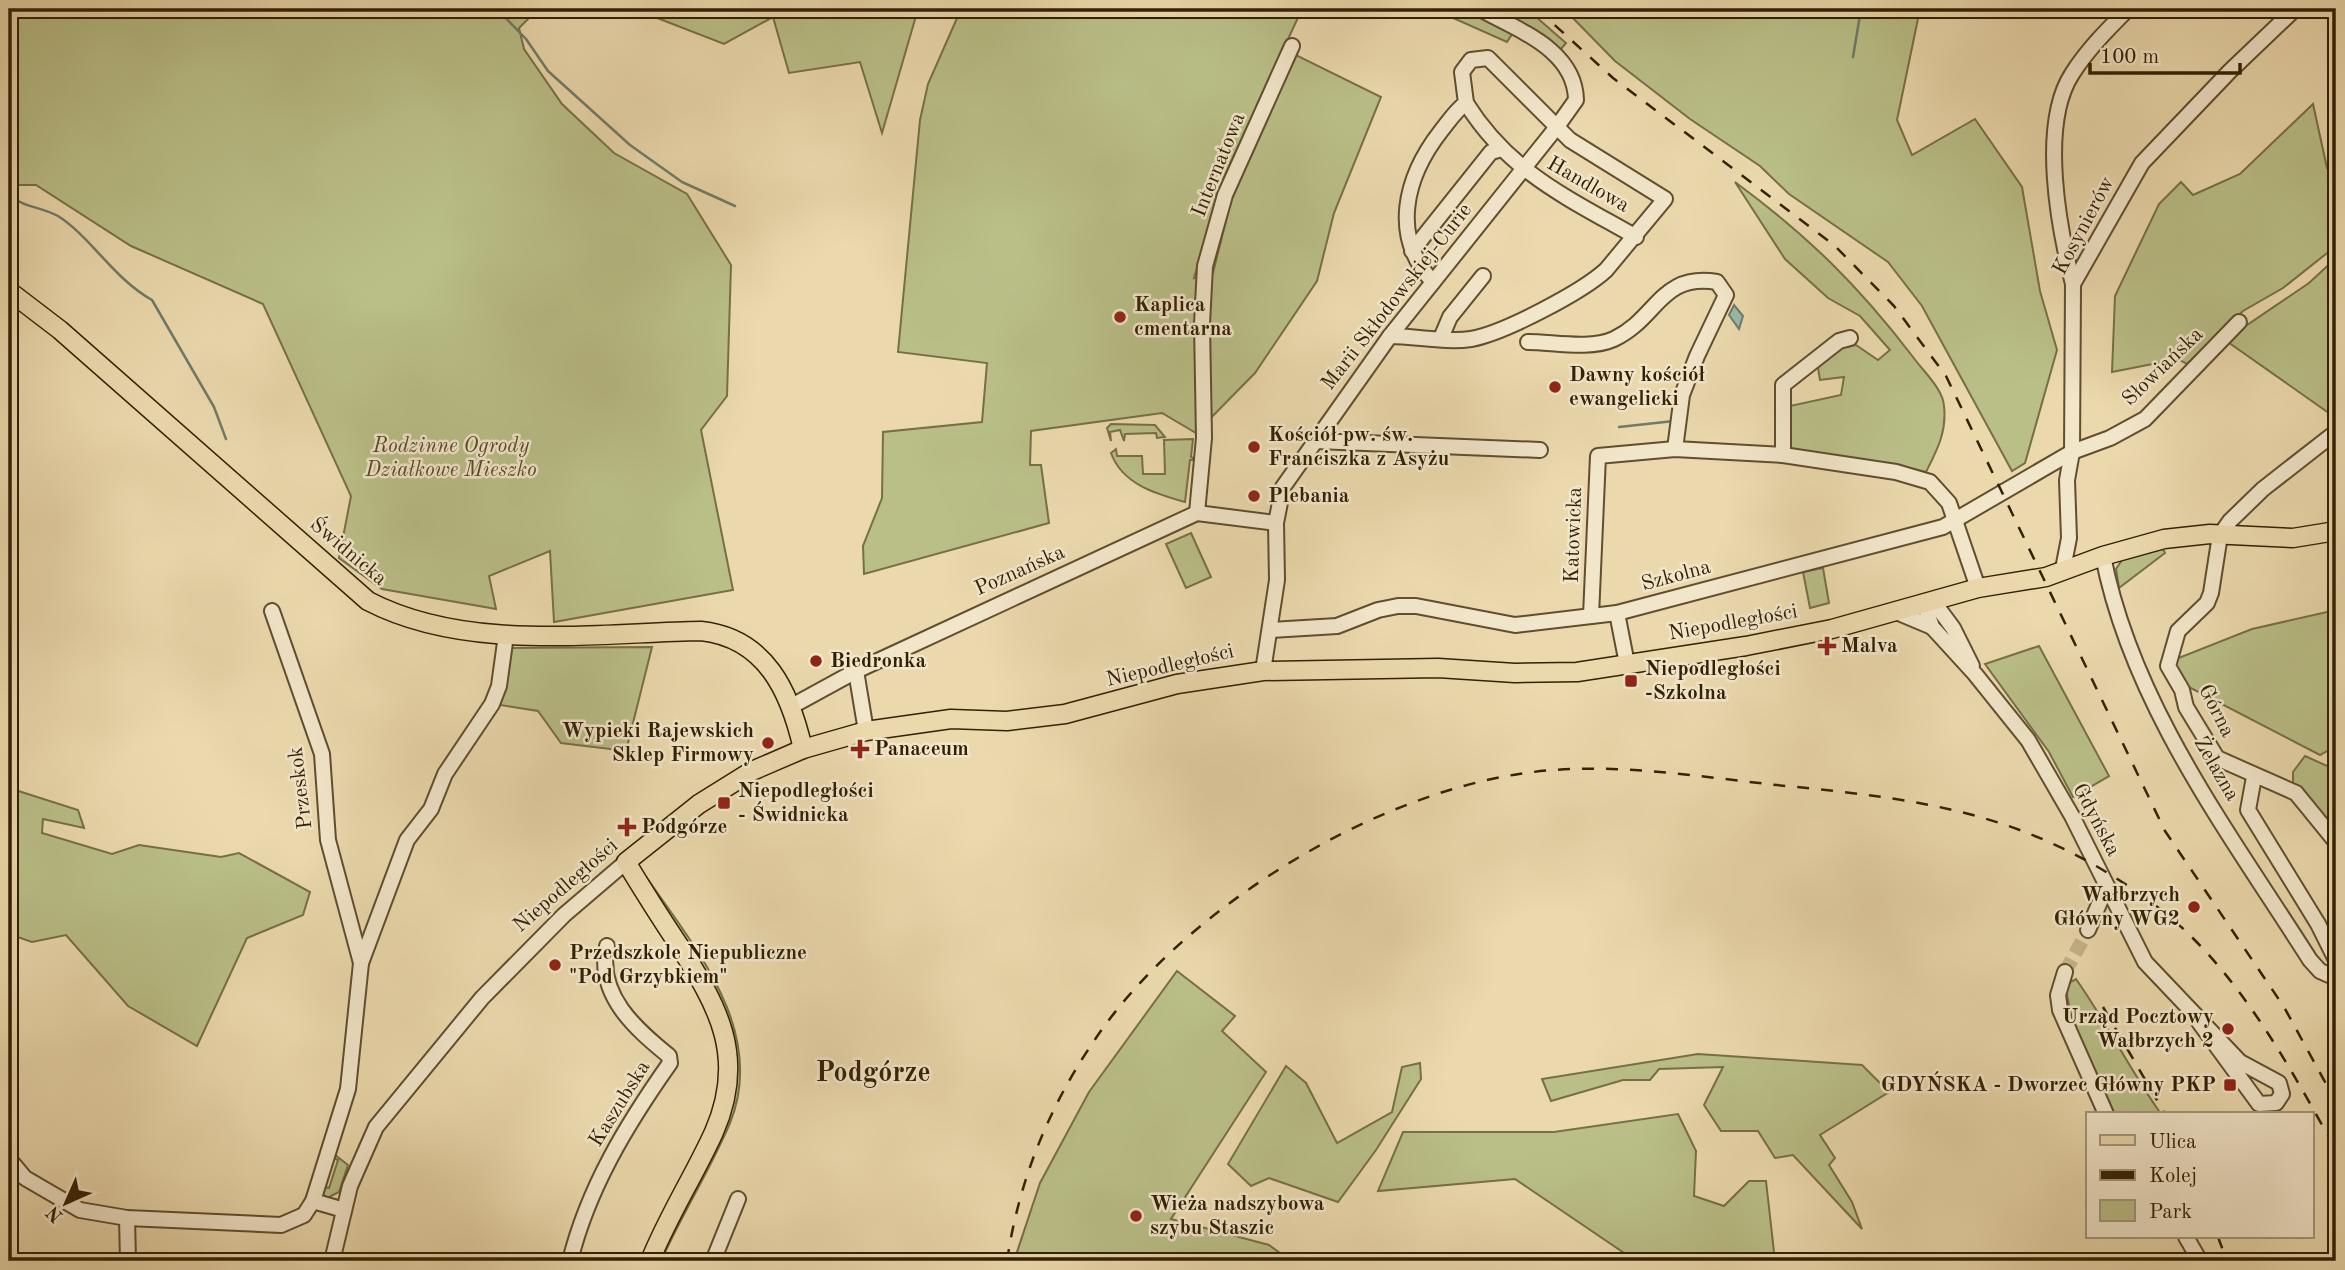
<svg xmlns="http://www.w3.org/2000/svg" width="2345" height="1270" viewBox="0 0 2345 1270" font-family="'Old Standard TT',serif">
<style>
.green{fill:#babf88;stroke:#767046;stroke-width:2}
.water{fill:#98baae;stroke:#6f7c6a;stroke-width:2}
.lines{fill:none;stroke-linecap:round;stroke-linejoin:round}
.stream{stroke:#6f7c6a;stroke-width:2.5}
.minor-tunnel{stroke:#c6b48b;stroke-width:14;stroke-dasharray:14 7;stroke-linecap:butt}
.minor-casing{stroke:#604e2e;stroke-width:18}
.major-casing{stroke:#322004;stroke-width:21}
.minor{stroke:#f2e6ca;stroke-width:14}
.major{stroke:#ebd9ad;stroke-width:18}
.rail{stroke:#322004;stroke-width:2.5;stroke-dasharray:12 12;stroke-linecap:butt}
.poi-dot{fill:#8f2418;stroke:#f2e6ca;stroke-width:2.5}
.labels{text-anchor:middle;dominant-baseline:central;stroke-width:5;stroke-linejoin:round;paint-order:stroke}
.street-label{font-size:21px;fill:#322004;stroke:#f2e6ca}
.poi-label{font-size:21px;font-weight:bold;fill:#322004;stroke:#f2e6ca;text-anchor:start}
.park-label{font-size:21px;font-style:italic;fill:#544825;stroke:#f2e6ca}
.district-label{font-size:28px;font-weight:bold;fill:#322004;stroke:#f2e6ca}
</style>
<rect width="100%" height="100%" fill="#ebd9ad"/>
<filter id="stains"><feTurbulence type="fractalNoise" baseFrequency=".00286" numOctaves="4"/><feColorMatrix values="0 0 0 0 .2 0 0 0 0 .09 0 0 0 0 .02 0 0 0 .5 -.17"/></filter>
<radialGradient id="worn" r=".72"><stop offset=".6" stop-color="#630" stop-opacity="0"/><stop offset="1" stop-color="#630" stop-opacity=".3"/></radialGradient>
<g class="green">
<path d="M 9,9 L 538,9 L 519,28 L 524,49 L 562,104 L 614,153 L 687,194 L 731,265 L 727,396 L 701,430 L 733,590 L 554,622 L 550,551 L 489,576 L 496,609 L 382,589 L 339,558 L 351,496 L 263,304 L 131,246 L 36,185 L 9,185 Z"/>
<path d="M 634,9 L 918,9 L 882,133 L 860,62 L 789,73 L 773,17 L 724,44 Z"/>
<path d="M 961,9 L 1302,9 L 1220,186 L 1194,278 L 1213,273 L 1232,196 L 1296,55 L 1381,97 L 1334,213 L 1317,281 L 1255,373 L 1196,433 L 1162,413 L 1031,431 L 1030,465 L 1041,465 L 1049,523 L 864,574 L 863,546 L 882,498 L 883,432 L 982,422 L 987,363 L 898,352 L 920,120 L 928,84 Z"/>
<path d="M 1441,9 L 1469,9 L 1512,34 L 1507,42 L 1444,14 Z"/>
<path d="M 1499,9 L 1527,9 L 1566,43 L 1561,49 Z"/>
<path d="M 1564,9 L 1920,9 L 1897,120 L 1912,155 L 1975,119 L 2022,187 L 2040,291 L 2057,350 L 2025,463 L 2012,471 L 1922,306 L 1888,262 L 1789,194 L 1760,166 L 1690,119 L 1615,61 Z"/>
<path d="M 2313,104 L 2327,168 L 2336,164 L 2336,246 L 2283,288 L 2243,311 L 2187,364 L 2178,359 L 2112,372 L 2115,296 L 2159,204 L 2181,182 L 2193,195 L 2240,174 Z"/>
<path d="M 1735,182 C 1808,236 1858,285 1913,357 C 1923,371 1943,389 1944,406 C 1947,432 1937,450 1926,472 L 1878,462 L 1790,452 L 1786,430 L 1790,429 L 1790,406 L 1841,395 L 1844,377 L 1820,380 L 1817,362 L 1838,346 L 1842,348 L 1856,345 L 1878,360 L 1890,350 L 1860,316 L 1828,298 L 1785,259 Z"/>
<path d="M 2336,258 L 2336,418 L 2225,340 L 2309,283 Z"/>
<path d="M 1111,424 L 1155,425 L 1165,437 L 1157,438 L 1156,433 L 1125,434 L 1124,441 L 1120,430 L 1110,432 L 1111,441 L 1107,428 Z"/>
<path d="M 1193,439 L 1191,457 L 1197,460 L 1190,460 L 1185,502 C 1156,494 1122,484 1111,453 L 1116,449 L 1117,456 L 1142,456 L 1143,474 L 1165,474 L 1164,440 Z"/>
<path d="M 1191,533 L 1211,577 L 1186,588 L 1166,544 Z"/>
<path d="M 2163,549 L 2165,553 L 2119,588 L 2116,569 L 2122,560 Z"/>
<path d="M 1823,568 L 1829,603 L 1810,608 L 1803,572 Z"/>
<path d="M 2336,610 L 2336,746 L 2320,755 L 2183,684 L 2174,664 L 2176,659 L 2252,629 Z"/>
<path d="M 2039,646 L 2109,776 L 2073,797 L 2049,752 L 1985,664 Z"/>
<path d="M 652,647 L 626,751 L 561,743 L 538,711 L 500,705 L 509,648 Z"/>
<path d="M 2305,756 L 2336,770 L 2336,834 L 2293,784 L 2293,772 Z"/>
<path d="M 9,788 L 78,810 L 84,828 L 43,819 L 42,833 L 112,854 L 139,845 L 221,857 L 239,853 L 310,892 L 303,915 L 247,938 L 197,1046 L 128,1006 L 66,935 L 32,942 L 9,934 Z"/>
<path d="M 647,878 C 696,949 767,1032 730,1123 C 710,1170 682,1214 661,1261 L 657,1261 L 735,1057 L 644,880 Z"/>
<path d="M 1177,971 L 1235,1016 L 1222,1031 L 1266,1072 L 1171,1219 L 1269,1245 L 1291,1261 L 1014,1261 L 1040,1183 L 1089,1092 Z"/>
<path d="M 2076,979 C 2107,1023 2130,1070 2161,1114 L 2114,1114 L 2072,1020 L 2065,985 Z"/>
<path d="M 1698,1054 L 1862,1065 L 1889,1092 L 1820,1135 L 1835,1158 L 1829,1165 L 1852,1202 L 1862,1229 L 1793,1155 L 1775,1158 L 1758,1131 L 1721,1131 L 1704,1105 L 1723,1067 L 1659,1069 L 1650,1080 L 1623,1080 L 1551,1101 L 1542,1079 Z"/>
<path d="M 1420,1063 L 1421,1079 L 1376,1150 L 1338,1202 L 1269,1178 L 1251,1186 L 1228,1164 L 1286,1066 L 1306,1083 L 1337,1143 L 1392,1112 L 1402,1067 Z"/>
<path d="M 1678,1114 L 1696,1151 L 1694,1196 L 1724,1206 L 1749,1181 L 1766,1181 L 1775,1261 L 1636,1261 L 1515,1179 L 1378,1191 L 1403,1132 L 1554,1132 Z"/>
<path d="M 334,1154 L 348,1165 L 339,1192 L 327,1198 L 322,1194 L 321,1186 L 329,1188 L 338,1160 L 332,1157 Z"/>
</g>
<path class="water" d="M 1734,305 L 1743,316 L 1739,329 L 1729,315 Z"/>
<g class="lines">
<g class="stream">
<path d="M 497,9 L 526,39 L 548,71 L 630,145 L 682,182 L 735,206"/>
<path d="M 1853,57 L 1861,9"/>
<path d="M 9,194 C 21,207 42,207 58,216 C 91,237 114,279 152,300 L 214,407 L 226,439"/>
<path d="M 1619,427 L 1674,421"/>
</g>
<path class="minor-tunnel" d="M 2065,972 L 2088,930"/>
<defs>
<g id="minor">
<path d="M 1466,103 C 1509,172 1568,198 1636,237"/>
<path d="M 1412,251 L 1491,152 L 1502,149"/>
<path d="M 2073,284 C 2059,229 2039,125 2072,74 C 2087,50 2108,29 2128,9"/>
<path d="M 1390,336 C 1416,336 1446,343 1471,339 C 1504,333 1582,292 1606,270 L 1665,199 L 1570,140 L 1488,58 L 1471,60 L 1462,72 L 1466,103 C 1456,110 1449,121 1441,131 C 1405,177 1390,236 1433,282"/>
<path d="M 1441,338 L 1450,317 L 1483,276"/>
<path d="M 1528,342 C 1553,342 1590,350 1614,339 C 1658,318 1660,273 1717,282 L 1726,295 L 1697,356 L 1682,395 L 1675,449"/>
<path d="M 2336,432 L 2263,489 L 2230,521 L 2220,535 L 2211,593 L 2207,603 L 2178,631 L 2168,666 L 2182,690 L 2186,707 L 2217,758 L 2296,793 L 2336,842"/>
<path d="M 1316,441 L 1540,450"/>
<path d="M 1783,455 L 1783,385 L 1839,341 L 1850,338"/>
<path d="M 1197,513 L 1204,438 L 1202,324 L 1205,266 L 1225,195 L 1292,46"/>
<path d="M 2103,556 C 2132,705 2230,834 2310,960 L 2320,971 L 2336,978"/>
<path d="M 2063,569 L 2069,538 L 2067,480 L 2072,452 L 2073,284 L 2142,163 L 2230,71 L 2295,9"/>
<path d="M 1933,601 L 1953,628 L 1972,666"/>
<path d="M 1924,603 L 1932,627 L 1975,674 L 2028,740 L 2072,816 L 2145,962 L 2240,1062 L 2279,1083 L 2282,1094 L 2276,1103 L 2259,1104 L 2199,1022"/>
<path d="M 272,611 L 322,754 L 328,840 L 361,963"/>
<path d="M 1894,611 L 1932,627"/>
<path d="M 1617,613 L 1627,664"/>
<path d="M 1591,616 L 1598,456 L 1675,449 L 1783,455 L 1896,472 L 1930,482 L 1949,503 L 1978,588"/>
<path d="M 1271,630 L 1337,626 L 1378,610 L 1398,606 L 1416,606 L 1515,625 L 1617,613 L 1943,527 L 2072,452 L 2110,438 L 2145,419 L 2239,322"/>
<path d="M 856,671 L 866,731"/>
<path d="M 1263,671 L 1277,580 L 1276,523 L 1283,487 L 1390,336 L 1556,128 L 1576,100 C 1575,49 1517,30 1480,9"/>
<path d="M 792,706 L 856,671 L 1197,513 L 1276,523"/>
<path d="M 2254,777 L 2248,810 L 2318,924 L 2336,960"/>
<path d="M 2088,930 L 2102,897 L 2108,889"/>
<path d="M 2065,972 L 2058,995 L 2060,1010 L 2106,1114"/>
<path d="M 9,1159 L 25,1178 L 80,1210 L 127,1218 L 281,1225 L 304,1215 L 313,1201 L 344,1210"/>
<path d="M 313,1201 L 348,1089 L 361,963 L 407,840 L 431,809 L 445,774 L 492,704 L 499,686 L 506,635"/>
<path d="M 127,1218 L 128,1261"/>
<path d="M 2186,1237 L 2200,1261"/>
<path d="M 332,1261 L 350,1186 L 376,1127 L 482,998 L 564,915 L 626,862"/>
<path d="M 570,1261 C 588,1188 627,1124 670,1063 L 669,1056 C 636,1029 596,995 607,946"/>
<path d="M 713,1261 L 738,1199"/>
</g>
<g id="major">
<path d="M 9,291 L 60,330 L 368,601 C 466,652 593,633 701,631 C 766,638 790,692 803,749"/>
<path d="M 650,1261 C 668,1216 694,1176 714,1132 C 747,1057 718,1006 678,944 C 660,917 643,890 626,862 L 699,804 L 752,771 L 803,749 L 866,731 L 951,719 L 1007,721 L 1065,714 L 1177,684 L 1263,671 L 1438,668 L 1515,673 L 1577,672 L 1746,646 L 1832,629 L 1978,588 L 2046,577 L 2103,556 L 2164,539 L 2210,534 L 2293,538 L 2336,531"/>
</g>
</defs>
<use href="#minor" class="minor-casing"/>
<use href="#major" class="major-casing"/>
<use href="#minor" class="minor"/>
<use href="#major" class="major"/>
<g class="rail">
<path d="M 1537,9 L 1613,78 L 1834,245 L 1894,306 L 1946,376 L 2165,831 L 2284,1007 L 2336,1102"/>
<path d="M 2103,1007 L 2165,1114"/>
<path d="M 2332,1025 L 2336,1033"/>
<path d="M 2218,1237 L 2227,1261"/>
<path d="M 1007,1261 C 1019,1180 1049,1106 1096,1038 C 1182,911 1367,797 1519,774 C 1606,760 1699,777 1786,786 C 1929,800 2031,814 2151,902 C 2234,963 2287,1062 2336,1150"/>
</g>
</g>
<g class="poi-dot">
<circle cx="1120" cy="317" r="7"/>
<circle cx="1555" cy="387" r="7"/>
<circle cx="1254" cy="447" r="7"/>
<circle cx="1254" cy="496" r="7"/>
<path d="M1823.5 635.5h7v7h7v7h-7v7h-7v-7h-7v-7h7z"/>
<circle cx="816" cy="661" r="7"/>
<rect x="1624" y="674" width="14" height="14" rx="3.5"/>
<circle cx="768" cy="743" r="7"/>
<path d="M856.5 738.5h7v7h7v7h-7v7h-7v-7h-7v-7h7z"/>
<rect x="717" y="796" width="14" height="14" rx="3.5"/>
<path d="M623.5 816.5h7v7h7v7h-7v7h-7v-7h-7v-7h7z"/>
<circle cx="2194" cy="907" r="7"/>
<circle cx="555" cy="965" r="7"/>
<circle cx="2228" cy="1029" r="7"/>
<rect x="2223" y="1078" width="14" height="14" rx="3.5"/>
<circle cx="1136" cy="1216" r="7"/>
</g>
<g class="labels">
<g class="street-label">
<text transform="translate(1219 165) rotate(-68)">Internatowa</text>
<text transform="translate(1588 185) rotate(30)">Handlowa</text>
<text transform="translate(2084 226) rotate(-62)">Kosynierów</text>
<text transform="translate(1397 297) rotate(-52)">Marii Skłodowskiej-Curie</text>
<text transform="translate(2163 367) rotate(-44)">Słowiańska</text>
<text transform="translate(1574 535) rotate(-88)">Katowicka</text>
<text transform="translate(348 552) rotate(40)">Świdnicka</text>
<text transform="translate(1020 571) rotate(-24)">Poznańska</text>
<text transform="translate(1676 576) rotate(-15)">Szkolna</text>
<text transform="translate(1733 623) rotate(-10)">Niepodległości</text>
<text transform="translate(1170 666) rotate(-13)">Niepodległości</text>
<text transform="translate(2216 711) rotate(63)">Górna</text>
<text transform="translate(2216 769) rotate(60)">Żelazna</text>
<text transform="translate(301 788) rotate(-97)">Przeskok</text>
<text transform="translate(2096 820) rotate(62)">Gdyńska</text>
<text transform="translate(566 886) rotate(-41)">Niepodległości</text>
<text transform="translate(620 1104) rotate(-58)">Kaszubska</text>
</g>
<g class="poi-label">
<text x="1134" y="305">Kaplica<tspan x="1134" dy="24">cmentarna</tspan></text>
<text x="1569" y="375">Dawny kościół<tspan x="1569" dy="24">ewangelicki</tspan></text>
<text x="1268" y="435">Kościół pw. św.<tspan x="1268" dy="24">Franciszka z Asyżu</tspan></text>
<text x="1268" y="496">Plebania</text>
<text x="1841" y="646">Malva</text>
<text x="830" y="661">Biedronka</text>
<text x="1645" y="669">Niepodległości<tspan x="1645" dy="24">-Szkolna</tspan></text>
<text x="754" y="731" text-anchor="end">Wypieki Rajewskich<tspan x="754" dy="24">Sklep Firmowy</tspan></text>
<text x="874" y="749">Panaceum</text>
<text x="738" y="791">Niepodległości<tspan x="738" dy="24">- Świdnicka</tspan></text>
<text x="641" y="827">Podgórze</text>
<text x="2180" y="895" text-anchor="end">Wałbrzych<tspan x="2180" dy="24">Główny WG2</tspan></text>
<text x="569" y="953">Przedszkole Niepubliczne<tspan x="569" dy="24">"Pod Grzybkiem"</tspan></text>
<text x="2214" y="1017" text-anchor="end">Urząd Pocztowy<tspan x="2214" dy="24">Wałbrzych 2</tspan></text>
<text x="2216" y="1085" text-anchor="end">GDYŃSKA - Dworzec Główny PKP</text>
<text x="1150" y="1204">Wieża nadszybowa<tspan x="1150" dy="24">szybu Staszic</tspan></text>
</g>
<g class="park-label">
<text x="451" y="446">Rodzinne Ogrody<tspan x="451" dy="24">Działkowe Mieszko</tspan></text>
</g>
<g class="district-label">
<text x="873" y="1074">Podgórze</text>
</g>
</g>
<rect width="2345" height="1270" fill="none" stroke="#ebd9ad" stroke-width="35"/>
<rect x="10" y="10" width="2324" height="1249" fill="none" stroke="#322004" stroke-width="3.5"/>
<rect x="18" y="18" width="2310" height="1235" fill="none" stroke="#322004" stroke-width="2"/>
<rect x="2086" y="1112" width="228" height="126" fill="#f2e6ca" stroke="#a5977b" stroke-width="2"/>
<rect x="2100" y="1135" width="35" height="10" fill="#ebd9ad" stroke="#a5977b" stroke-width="2"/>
<text x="2149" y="1148" font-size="21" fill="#322004">Ulica</text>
<rect x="2100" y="1170" width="35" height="10" fill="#322004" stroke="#a5977b" stroke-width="2"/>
<text x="2149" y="1182" font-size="21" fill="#322004">Kolej</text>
<rect x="2100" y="1200" width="35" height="21" fill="#babf88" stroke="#a5977b" stroke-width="2"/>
<text x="2149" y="1218" font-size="21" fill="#322004">Park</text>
<g transform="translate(66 1203) rotate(225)" stroke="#f2e6ca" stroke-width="5" paint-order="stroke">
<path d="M0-5L12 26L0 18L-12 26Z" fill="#322004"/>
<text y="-10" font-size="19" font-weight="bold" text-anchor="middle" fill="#322004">N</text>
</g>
<path d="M2090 63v10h150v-10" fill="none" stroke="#322004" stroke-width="3.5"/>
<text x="2100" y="63" font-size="21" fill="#322004" stroke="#f2e6ca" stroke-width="5" paint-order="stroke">100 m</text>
<rect width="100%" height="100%" filter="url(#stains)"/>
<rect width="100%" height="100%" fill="url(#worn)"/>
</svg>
